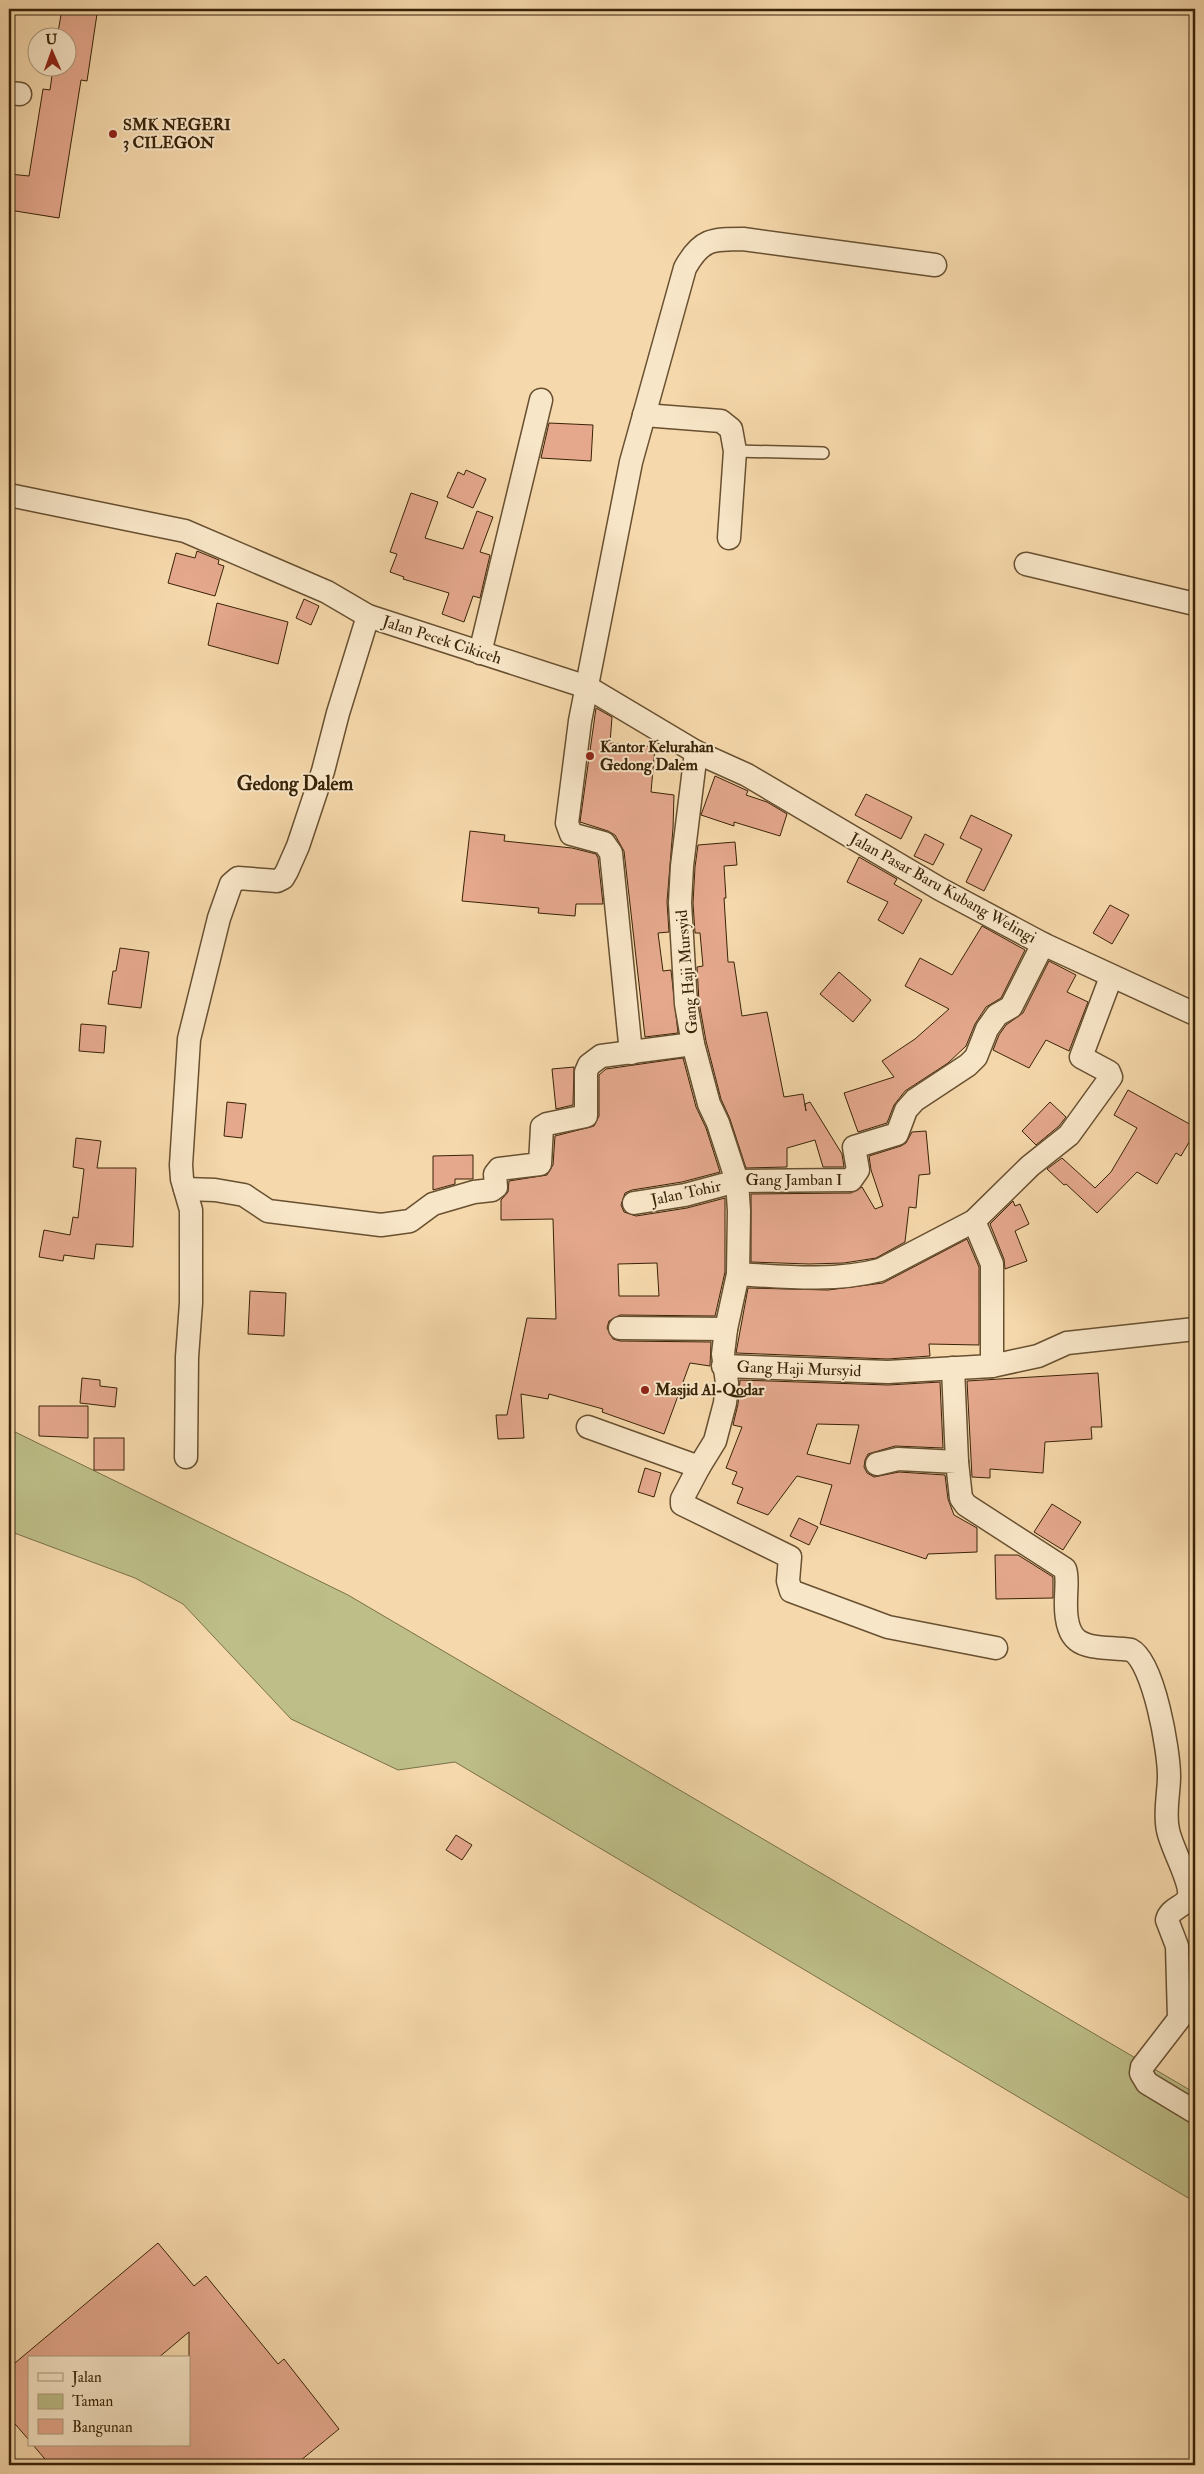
<svg xmlns="http://www.w3.org/2000/svg" width="1204" height="2474" viewBox="0 0 1204 2474" font-family="'IM FELL Double Pica',serif">
<style>
.green{fill:#bdbe88;stroke:#7b7048}
.building{fill:#e5a88d;stroke:#392307;fill-rule:evenodd}
.lines{fill:none;stroke-linecap:round;stroke-linejoin:round}
.lane-casing{stroke:#685030;stroke-width:14}
.street-casing{stroke:#685030;stroke-width:25}
.lane{stroke:#f8e6c8;stroke-width:11}
.street{stroke:#f8e6c8;stroke-width:22}
.poi-dot{fill:#8f2418;stroke:#f8e6c8;stroke-width:2}
.labels{text-anchor:middle;dominant-baseline:central;stroke-width:4;stroke-linejoin:round;paint-order:stroke}
.poi-label{font-size:16px;font-weight:bold;fill:#392307;stroke:#f8e6c8;text-anchor:start}
.street-label{font-size:16px;fill:#392307;stroke:#f8e6c8}
.quarter-label{font-size:19px;font-weight:bold;fill:#392307;stroke:#f8e6c8}
</style>
<rect width="100%" height="100%" fill="#f5d8ab"/>
<filter id="stains"><feTurbulence type="fractalNoise" baseFrequency=".004" numOctaves="4"/><feColorMatrix values="0 0 0 0 .2 0 0 0 0 .09 0 0 0 0 .02 0 0 0 .5 -.17"/></filter>
<radialGradient id="worn" r=".72"><stop offset=".6" stop-color="#630" stop-opacity="0"/><stop offset="1" stop-color="#630" stop-opacity=".3"/></radialGradient>
<path class="green" d="M 9,1429 L 348,1595 L 1195,2093 L 1195,2202 L 455,1762 L 398,1770 L 291,1719 L 183,1604 L 135,1578 L 9,1531 Z"/>
<g class="building">
<path d="M 62,9 L 97,14 L 87,81 L 81,80 L 59,218 L 9,210 L 9,174 L 29,176 L 43,89 L 50,90 L 53,68 L 68,68 L 68,38 L 57,38 Z"/>
<path d="M 549,423 L 593,425 L 591,461 L 541,458 Z"/>
<path d="M 466,470 L 486,479 L 473,508 L 447,497 L 458,472 L 464,475 Z"/>
<path d="M 411,493 L 438,502 L 425,538 L 463,549 L 477,511 L 493,517 L 480,552 L 490,555 L 480,598 L 473,596 L 464,622 L 442,614 L 449,593 L 403,579 L 404,577 L 390,572 L 397,554 L 390,552 Z"/>
<path d="M 197,551 L 219,560 L 218,564 L 224,566 L 215,596 L 168,583 L 176,553 L 195,558 Z"/>
<path d="M 304,599 L 319,606 L 311,625 L 296,618 Z"/>
<path d="M 217,603 L 288,622 L 278,664 L 208,645 Z"/>
<path d="M 596,708 L 612,717 L 610,743 L 655,747 L 651,792 L 674,795 L 673,828 L 667,902 L 669,932 L 658,933 L 663,971 L 671,970 L 678,1033 L 645,1037 L 624,851 L 615,835 L 608,831 L 580,822 Z"/>
<path d="M 715,776 L 748,791 L 746,795 L 767,802 L 787,814 L 780,836 L 734,822 L 734,826 L 701,815 Z"/>
<path d="M 866,794 L 912,817 L 901,839 L 855,815 Z"/>
<path d="M 971,815 L 1012,835 L 984,891 L 966,882 L 982,849 L 960,838 Z"/>
<path d="M 470,831 L 505,835 L 504,841 L 572,848 L 596,854 L 598,858 L 603,904 L 576,904 L 575,916 L 538,913 L 539,908 L 462,901 Z"/>
<path d="M 925,834 L 944,844 L 933,865 L 914,856 Z"/>
<path d="M 735,842 L 737,865 L 724,866 L 726,898 L 724,898 L 728,962 L 734,962 L 742,1016 L 767,1012 L 784,1097 L 803,1094 L 806,1111 L 805,1104 L 810,1102 L 842,1154 L 844,1167 L 823,1167 L 815,1140 L 787,1148 L 787,1167 L 746,1168 L 730,1119 L 721,1099 L 706,1041 L 699,1002 L 697,967 L 703,966 L 700,933 L 695,933 L 693,903 L 695,867 L 698,845 Z"/>
<path d="M 859,857 L 897,879 L 894,884 L 922,900 L 903,934 L 878,920 L 888,902 L 847,882 Z"/>
<path d="M 1110,905 L 1129,915 L 1112,944 L 1093,933 Z"/>
<path d="M 982,926 L 1025,950 L 1001,998 L 986,1007 L 975,1024 L 966,1046 L 948,1063 L 905,1091 L 894,1105 L 887,1123 L 858,1132 L 844,1093 L 894,1077 L 882,1061 L 915,1039 L 949,1009 L 905,986 L 920,958 L 952,975 Z"/>
<path d="M 120,948 L 149,952 L 141,1008 L 108,1004 L 113,971 L 116,971 Z"/>
<path d="M 1049,961 L 1076,975 L 1067,992 L 1088,1002 L 1069,1051 L 1046,1040 L 1029,1068 L 993,1050 L 999,1035 L 1006,1025 L 1023,1013 Z"/>
<path d="M 839,972 L 871,1000 L 853,1022 L 820,994 Z"/>
<path d="M 81,1024 L 106,1026 L 104,1053 L 79,1051 Z"/>
<path d="M 683,1058 L 696,1107 L 706,1128 L 720,1172 L 682,1182 L 632,1190 L 625,1193 L 621,1205 L 624,1212 L 636,1216 L 687,1208 L 725,1198 L 725,1272 L 715,1316 L 620,1315 L 609,1321 L 607,1328 L 613,1339 L 620,1341 L 711,1342 L 710,1366 L 690,1363 L 664,1434 L 602,1412 L 603,1409 L 549,1394 L 548,1399 L 521,1394 L 524,1438 L 498,1439 L 496,1415 L 507,1415 L 527,1318 L 556,1319 L 553,1219 L 501,1220 L 501,1200 L 508,1192 L 509,1181 L 547,1175 L 553,1165 L 555,1136 L 594,1126 L 599,1116 L 599,1075 L 606,1069 ZM 657,1263 L 659,1296 L 619,1296 L 618,1264 Z"/>
<path d="M 574,1067 L 573,1105 L 556,1109 L 552,1069 Z"/>
<path d="M 1128,1090 L 1195,1127 L 1195,1132 L 1181,1156 L 1176,1153 L 1157,1184 L 1137,1172 L 1097,1213 L 1066,1184 L 1064,1185 L 1047,1169 L 1062,1158 L 1095,1188 L 1111,1172 L 1137,1128 L 1114,1115 Z"/>
<path d="M 227,1102 L 246,1104 L 242,1138 L 224,1136 Z"/>
<path d="M 1050,1102 L 1066,1117 L 1059,1126 L 1036,1145 L 1022,1131 Z"/>
<path d="M 926,1131 L 930,1174 L 919,1175 L 916,1208 L 909,1207 L 905,1242 L 876,1258 L 844,1263 L 809,1264 L 751,1262 L 751,1194 L 851,1193 L 862,1187 L 875,1209 L 883,1206 L 871,1170 L 869,1156 L 901,1146 L 906,1143 L 912,1132 Z"/>
<path d="M 76,1138 L 101,1141 L 97,1168 L 136,1168 L 133,1247 L 96,1244 L 94,1259 L 64,1255 L 63,1261 L 39,1257 L 44,1230 L 70,1235 L 73,1217 L 78,1218 L 84,1169 L 73,1167 Z"/>
<path d="M 473,1155 L 473,1179 L 455,1179 L 455,1184 L 433,1190 L 433,1156 Z"/>
<path d="M 1013,1201 L 1015,1206 L 1020,1204 L 1029,1224 L 1015,1231 L 1027,1261 L 1005,1269 L 1004,1259 L 990,1224 Z"/>
<path d="M 967,1239 L 979,1267 L 979,1345 L 929,1344 L 930,1356 L 888,1359 L 736,1353 L 748,1288 L 828,1290 L 883,1283 Z"/>
<path d="M 250,1291 L 286,1293 L 284,1336 L 248,1334 Z"/>
<path d="M 1098,1373 L 1102,1427 L 1091,1427 L 1092,1439 L 1045,1442 L 1043,1473 L 990,1469 L 990,1478 L 972,1477 L 967,1381 Z"/>
<path d="M 82,1378 L 100,1380 L 100,1386 L 117,1388 L 115,1407 L 80,1403 Z"/>
<path d="M 740,1380 L 888,1385 L 940,1382 L 943,1448 L 895,1446 L 868,1454 L 865,1460 L 864,1467 L 867,1473 L 874,1477 L 899,1472 L 945,1475 L 948,1499 L 954,1515 L 977,1528 L 977,1552 L 928,1554 L 926,1559 L 820,1524 L 832,1485 L 797,1476 L 768,1515 L 737,1503 L 743,1488 L 732,1484 L 737,1472 L 726,1468 L 742,1427 L 733,1425 L 738,1404 ZM 817,1424 L 859,1425 L 850,1464 L 807,1454 Z"/>
<path d="M 39,1406 L 88,1406 L 88,1438 L 39,1436 Z"/>
<rect x="94" y="1438" width="30" height="32"/>
<path d="M 645,1468 L 661,1473 L 654,1497 L 638,1492 Z"/>
<path d="M 1052,1504 L 1081,1522 L 1063,1550 L 1034,1532 Z"/>
<path d="M 799,1518 L 818,1527 L 809,1545 L 790,1536 Z"/>
<path d="M 995,1555 L 1018,1555 L 1053,1577 L 1053,1598 L 996,1599 Z"/>
<path d="M 456,1835 L 472,1845 L 462,1860 L 446,1850 Z"/>
<path d="M 158,2243 L 194,2286 L 206,2276 L 278,2364 L 284,2359 L 339,2429 L 295,2465 L 50,2465 L 33,2445 L 189,2445 L 189,2332 L 158,2358 L 29,2358 L 29,2440 L 9,2417 L 9,2368 Z"/>
</g>
<g class="lines">
<defs>
<path id="lane" d="M 735,451 L 823,453"/>
<g id="street">
<path d="M 9,93 L 20,94"/>
<path d="M 644,415 L 721,421 L 731,429 L 735,451 L 729,538"/>
<path d="M 9,495 L 185,531 L 327,592 L 368,616 L 587,687 L 696,752 L 747,775 L 940,889 L 1043,944 L 1195,1014"/>
<path d="M 1026,564 L 1195,604"/>
<path d="M 480,653 L 541,400"/>
<path d="M 631,1053 L 611,853 L 604,843 L 571,834 L 567,823 L 580,721 L 631,462 L 685,268 C 701,239 712,239 743,239 L 935,265"/>
<path d="M 185,1189 L 215,1190 L 244,1195 L 268,1211 L 381,1225 L 410,1221 L 433,1204 L 474,1192 L 492,1190 L 496,1187 L 495,1174 L 499,1169 L 540,1164 L 542,1127 L 547,1124 L 586,1116 L 586,1072 L 589,1065 L 601,1056 L 693,1044"/>
<path d="M 634,1203 L 685,1195 L 737,1181 L 851,1180 L 858,1170 L 854,1147 L 897,1134 L 906,1110 L 915,1100 L 968,1065 L 976,1057 L 987,1029 L 997,1015 L 1011,1007 L 1043,944"/>
<path d="M 974,1221 L 992,1264 L 992,1366"/>
<path d="M 738,1274 C 785,1277 834,1282 880,1270 L 974,1221 L 1030,1166 L 1069,1135 L 1111,1077 L 1109,1072 L 1081,1057 L 1111,977"/>
<path d="M 620,1328 L 726,1329"/>
<path d="M 723,1366 L 888,1372 L 992,1366 L 1038,1356 L 1067,1343 L 1195,1329"/>
<path d="M 953,1368 L 957,1462"/>
<path d="M 588,1427 L 699,1467 L 715,1441 L 725,1403 L 727,1383 L 723,1354 L 726,1329 L 738,1274 L 739,1211 L 737,1181 L 718,1123 L 709,1104 L 693,1044 L 686,1004 L 680,903 L 682,866 L 696,752"/>
<path d="M 186,1457 L 187,1357 L 191,1303 L 191,1210 L 182,1179 L 181,1165 L 189,1039 L 219,918 L 231,884 L 238,878 L 277,881 L 283,878 L 287,871 L 298,846 L 323,771 L 338,713 L 368,616"/>
<path d="M 877,1464 L 898,1459 L 957,1462 L 961,1498 L 966,1505 L 1065,1569 C 1068,1578 1066,1589 1066,1599 C 1064,1654 1090,1645 1131,1650 C 1154,1662 1169,1751 1169,1776 C 1169,1794 1164,1812 1168,1830 C 1171,1847 1191,1881 1189,1895 C 1187,1907 1170,1907 1167,1920 L 1177,1946 L 1179,2019 L 1142,2067 L 1141,2073 L 1147,2083 L 1195,2112"/>
<path d="M 699,1467 L 682,1499 L 682,1504 L 790,1557 L 788,1581 L 791,1591 L 888,1627 L 996,1648"/>
</g>
</defs>
<use href="#lane" class="lane-casing"/>
<use href="#street" class="street-casing"/>
<use href="#lane" class="lane"/>
<use href="#street" class="street"/>
</g>
<g class="poi-dot">
<circle cx="113" cy="134" r="5"/>
<circle cx="590" cy="756" r="5"/>
<circle cx="645" cy="1390" r="5"/>
</g>
<g class="labels">
<g class="poi-label">
<text x="123" y="125">SMK NEGERI<tspan x="123" dy="18">3 CILEGON</tspan></text>
<text x="600" y="747">Kantor Kelurahan<tspan x="600" dy="18">Gedong Dalem</tspan></text>
<text x="655" y="1390">Masjid Al-Qodar</text>
</g>
<g class="street-label">
<text transform="translate(442 640) rotate(18)">Jalan Pecek Cikiceh</text>
<text transform="translate(943 888) rotate(29)">Jalan Pasar Baru Kubang Welingi</text>
<text transform="translate(687 972) rotate(-95)">Gang Haji Mursyid</text>
<text x="794" y="1180">Gang Jamban I</text>
<text transform="translate(686 1193) rotate(-12)">Jalan Tohir</text>
<text transform="translate(799 1369) rotate(2)">Gang Haji Mursyid</text>
</g>
<g class="quarter-label">
<text x="295" y="784">Gedong Dalem</text>
</g>
</g>
<rect width="1204" height="2474" fill="none" stroke="#f5d8ab" stroke-width="30"/>
<rect x="10" y="10" width="1184" height="2454" fill="none" stroke="#392307" stroke-width="2.5"/>
<rect x="15" y="15" width="1174" height="2444" fill="none" stroke="#392307"/>
<rect x="28" y="2356" width="162" height="90" fill="#f8e6c8" stroke="#ac987b"/>
<rect x="38" y="2373" width="25" height="8" fill="#f8e6c8" stroke="#ac987b"/>
<text x="72" y="2382" font-size="15" fill="#392307">Jalan</text>
<rect x="38" y="2394" width="25" height="15" fill="#bdbe88" stroke="#ac987b"/>
<text x="72" y="2406" font-size="15" fill="#392307">Taman</text>
<rect x="38" y="2419" width="25" height="15" fill="#e5a88d" stroke="#ac987b"/>
<text x="72" y="2432" font-size="15" fill="#392307">Bangunan</text>
<g transform="translate(52 52) rotate(358)"><circle r="24" fill="#f8e6c8" stroke="#ac987b"/>
<path d="M0-4L9 19L0 12L-9 19Z" fill="#8f2418"/>
<text y="-8" font-size="14" font-weight="bold" text-anchor="middle" fill="#392307">U</text>
</g>
<rect width="100%" height="100%" filter="url(#stains)"/>
<rect width="100%" height="100%" fill="url(#worn)"/>
</svg>
